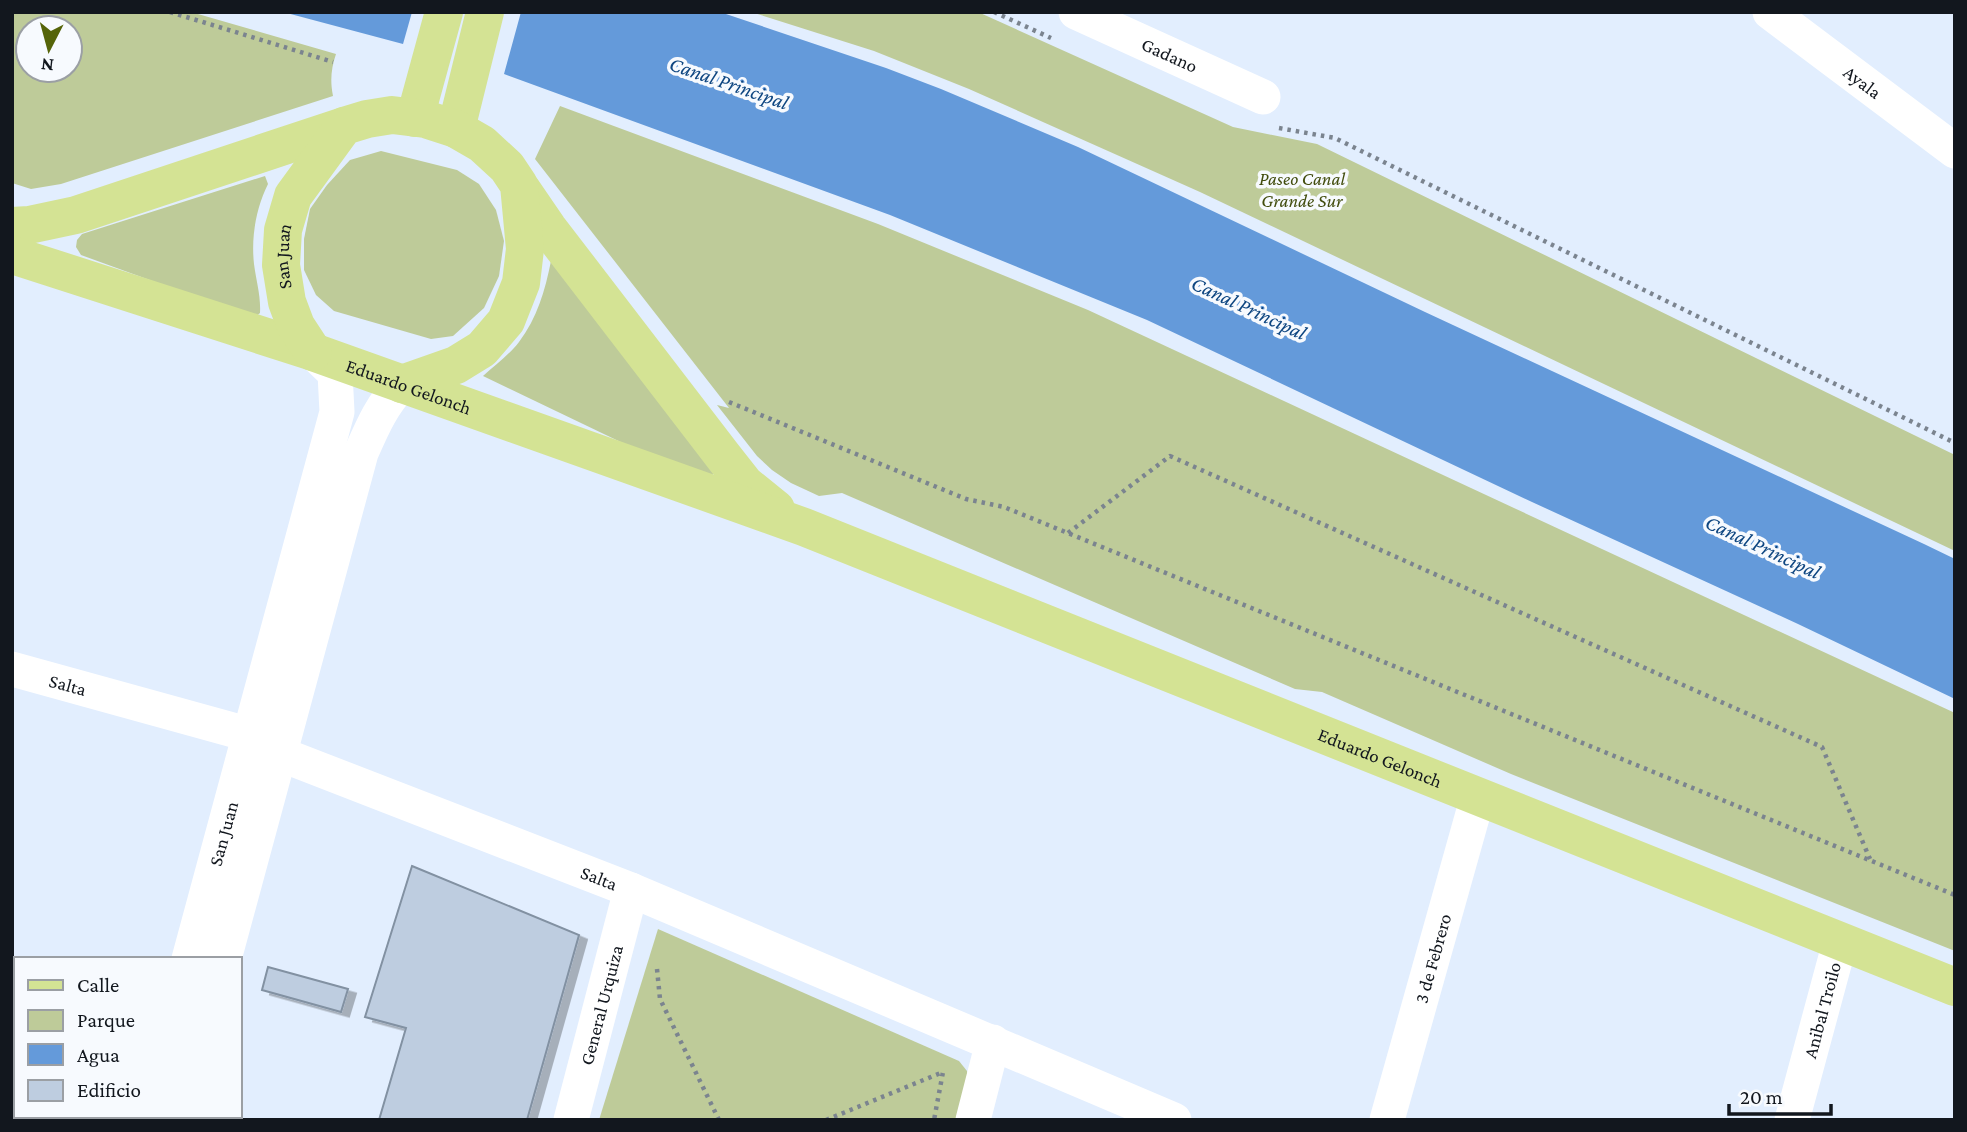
<svg xmlns="http://www.w3.org/2000/svg" width="1967" height="1132" viewBox="0 0 1967 1132" font-family="'Crimson Pro',serif">
<style>
.green{fill:#becb99;fill-rule:evenodd}
.water{fill:#649ada}
.building{fill:#becde0;stroke:#8291a2;stroke-width:2;filter:url(#shadow)}
.lines{fill:none;stroke-linecap:round;stroke-linejoin:round}
.path{stroke:#7b848f;stroke-width:4.5;stroke-dasharray:3.5 5;stroke-linecap:butt}
.minor{stroke:#fff;stroke-width:35}
.major{stroke:#d4e394;stroke-width:38}
.labels{text-anchor:middle;dominant-baseline:central;stroke-width:7;stroke-linejoin:round;paint-order:stroke}
.street-label{font-size:19px;fill:#12171e;stroke:#f7fafe}
.park-label{font-size:19px;font-style:italic;fill:#424d0e;stroke:#f7fafe}
.water-label{font-size:21px;font-style:italic;fill:#0e4681;stroke:#f7fafe}
</style>
<defs>
<filter id="shadow"><feDropShadow dx="8" dy="4.5" stdDeviation="0" flood-color="#0004"/></filter>
</defs>
<rect width="100%" height="100%" fill="#e2eefe"/>
<g class="green">
<path d="M 12,12 L 191,12 L 336,54 C 331,69 330,81 333,96 L 61,184 L 31,189 L 12,183 ZM 28,28 L 70,28 L 70,70 L 28,70 Z"/>
<path d="M 751,12 L 978,12 L 1233,127 L 1317,144 L 1955,455 L 1955,551 L 1200,192 L 969,89 L 874,51 Z"/>
<path d="M 560,106 L 878,224 L 1088,310 L 1955,713 L 1955,951 L 1511,774 L 1322,692 L 1295,689 L 842,493 L 819,496 L 791,483 L 772,470 L 757,456 L 717,405 L 729,408 L 535,159 Z"/>
<path d="M 381,151 L 457,170 L 479,184 L 496,210 L 504,241 L 499,276 L 484,308 L 453,336 L 431,339 L 334,311 L 316,295 L 304,270 L 304,239 L 310,209 L 327,185 L 350,160 Z"/>
<path d="M 265,176 L 268,184 C 256,208 251,237 254,264 C 256,280 261,296 260,313 L 254,318 L 81,255 L 76,247 L 77,240 L 82,234 Z"/>
<path d="M 551,261 L 714,473 L 706,483 L 483,376 C 495,365 509,355 519,342 C 537,318 545,291 551,261 Z"/>
<path d="M 658,929 L 959,1061 L 967,1071 L 968,1080 L 957,1120 L 599,1120 Z"/>
</g>
<g class="water">
<path d="M 283,12 L 412,12 L 403,44 Z"/>
<path d="M 521,12 L 720,12 L 886,68 L 941,89 L 1078,147 L 1425,312 L 1924,544 L 1955,559 L 1955,699 L 1798,624 L 1532,502 L 1147,320 L 890,215 L 504,74 Z"/>
</g>
<g class="building">
<path d="M 412,866 L 579,935 L 527,1120 L 379,1120 L 406,1028 L 365,1017 Z"/>
<path d="M 268,967 L 348,989 L 341,1012 L 262,990 Z"/>
</g>
<g class="lines">
<g class="path">
<path d="M 170,12 L 333,62"/>
<path d="M 994,12 L 1051,38"/>
<path d="M 1279,128 L 1335,138 L 1955,443"/>
<path d="M 729,402 L 966,499 L 1004,507 L 1955,895"/>
<path d="M 1068,533 L 1170,456 L 1822,747 L 1870,859"/>
<path d="M 657,969 L 660,999 L 719,1120"/>
<path d="M 826,1120 L 943,1072 L 934,1120"/>
</g>
<g class="minor">
<path id="s1" d="M 1076,12 L 1263,97"/>
<path id="s2" d="M 1770,12 L 1955,151"/>
<path id="s3" d="M 12,669 L 251,735 L 280,754 L 631,890 L 1174,1120"/>
<path id="s4" d="M 189,959 L 337,412 L 335,373 L 313,352"/>
<path d="M 224,959 L 361,453 C 372,428 382,404 402,384"/>
<path d="M 12,1083 L 16,1084"/>
<path d="M 141,1116 L 154,1120"/>
<path d="M 181,1120 L 182,1116"/>
<path id="s5" d="M 571,1120 L 631,890"/>
<path d="M 973,1120 L 993,1042"/>
<path id="s6" d="M 1387,1120 L 1478,796"/>
<path id="s7" d="M 1792,1120 L 1840,942"/>
</g>
<g class="major">
<path d="M 415,118 L 444,12"/>
<path d="M 456,129 L 485,12"/>
<path d="M 522,190 L 548,228 L 723,456 L 745,484 L 776,509"/>
<path d="M 12,226 L 29,225 L 76,215 L 344,126"/>
<path id="s8" d="M 12,255 L 313,352 L 804,527 L 1955,987"/>
<path id="s9" d="M 313,352 L 296,326 L 287,302 L 281,265 L 283,230 L 293,196 L 344,126 L 367,119 L 392,115 L 425,119 L 456,129 L 482,144 L 507,167 L 519,185 L 525,249 L 521,283 L 506,321 L 482,349 L 456,365 L 402,384"/>
</g>
</g>
<g class="labels">
<g class="street-label">
<text stroke="none"><textPath href="#s1" startOffset="103">Gadano</textPath></text>
<text stroke="none"><textPath href="#s2" startOffset="116">Ayala</textPath></text>
<text stroke="none"><textPath href="#s9" startOffset="103">San Juan</textPath></text>
<text stroke="none"><textPath href="#s8" startOffset="418">Eduardo Gelonch</textPath></text>
<text stroke="none"><textPath href="#s3" startOffset="58">Salta</textPath></text>
<text stroke="none"><textPath href="#s8" startOffset="1458">Eduardo Gelonch</textPath></text>
<text stroke="none"><textPath href="#s4" startOffset="130">San Juan</textPath></text>
<text stroke="none"><textPath href="#s3" startOffset="625">Salta</textPath></text>
<text stroke="none"><textPath href="#s6" startOffset="168">3 de Febrero</textPath></text>
<text stroke="none"><textPath href="#s5" startOffset="119">General Urquiza</textPath></text>
<text stroke="none"><textPath href="#s7" startOffset="114">Anibal Troilo</textPath></text>
</g>
<g class="park-label">
<text x="1302" y="178">Paseo Canal<tspan x="1302" dy="22">Grande Sur</tspan></text>
</g>
<g class="water-label">
<text transform="translate(729 83) rotate(19)">Canal Principal</text>
<text transform="translate(1249 308) rotate(25)">Canal Principal</text>
<text transform="translate(1763 547) rotate(25)">Canal Principal</text>
</g>
</g>
<rect width="1967" height="1132" fill="none" stroke="#12171e" stroke-width="28"/>
<rect x="14" y="957" width="228" height="161" fill="#f7fafe" stroke="#9b9fa4" stroke-width="2"/>
<rect x="28" y="980" width="35" height="10" fill="#d4e394" stroke="#9b9fa4" stroke-width="2"/>
<text x="77" y="992" font-size="21" fill="#12171e">Calle</text>
<rect x="28" y="1010" width="35" height="21" fill="#becb99" stroke="#9b9fa4" stroke-width="2"/>
<text x="77" y="1027" font-size="21" fill="#12171e">Parque</text>
<rect x="28" y="1044" width="35" height="21" fill="#649ada" stroke="#9b9fa4" stroke-width="2"/>
<text x="77" y="1062" font-size="21" fill="#12171e">Agua</text>
<rect x="28" y="1080" width="35" height="21" fill="#becde0" stroke="#9b9fa4" stroke-width="2"/>
<text x="77" y="1097" font-size="21" fill="#12171e">Edificio</text>
<g transform="translate(49 49) rotate(186)"><circle r="33" fill="#f7fafe" stroke="#9b9fa4" stroke-width="2"/>
<path d="M0-5L12 26L0 18L-12 26Z" fill="#556409"/>
<text y="-10" font-size="19" font-weight="bold" text-anchor="middle" fill="#12171e">N</text>
</g>
<path d="M1729 1104v10h102v-10" fill="none" stroke="#12171e" stroke-width="3.5"/>
<text x="1740" y="1104" font-size="21" fill="#12171e" stroke="#f7fafe" stroke-width="5" paint-order="stroke">20 m</text>
</svg>
